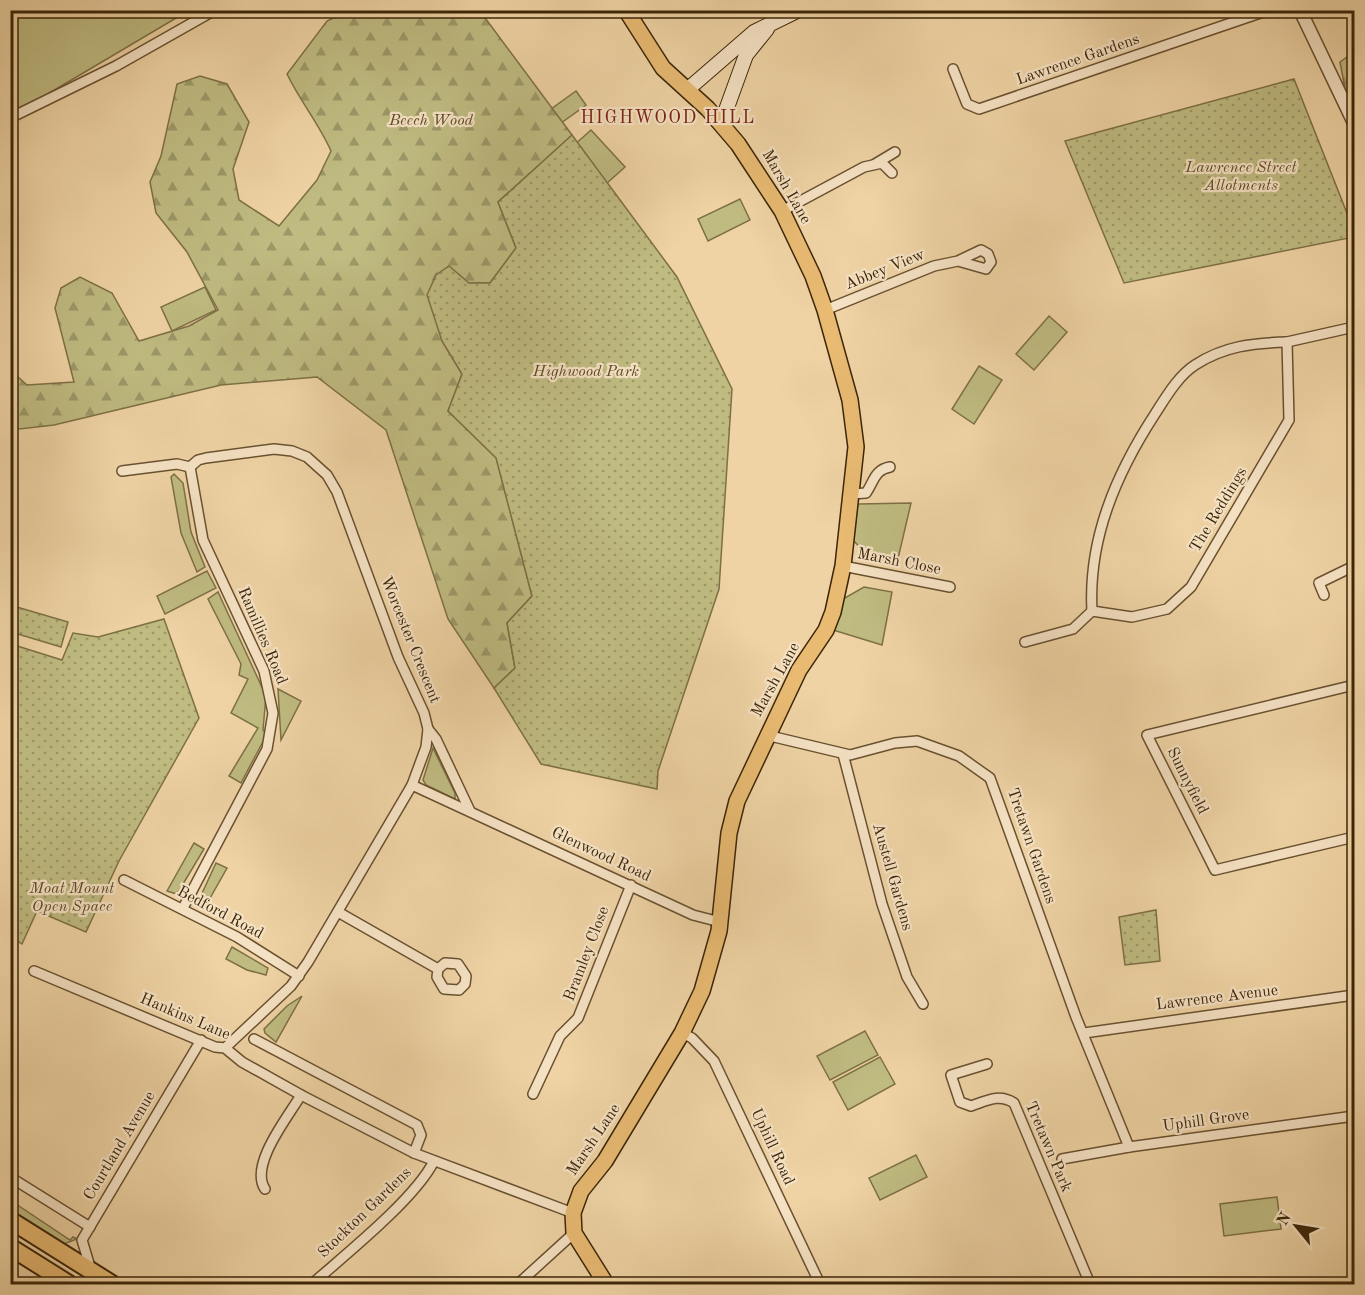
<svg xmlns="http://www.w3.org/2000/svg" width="1365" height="1295" viewBox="0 0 1365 1295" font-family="'Old Standard TT',serif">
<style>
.grass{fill:#bfbb81;stroke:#7e7045;stroke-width:1.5}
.forest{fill:url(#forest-firs);stroke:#7e7045;stroke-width:1.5}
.park{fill:url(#park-dots);stroke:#7e7045;stroke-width:1.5}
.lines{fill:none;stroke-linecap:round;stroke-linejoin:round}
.minor-casing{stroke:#695130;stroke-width:12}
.tertiary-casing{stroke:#695130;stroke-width:15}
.secondary-casing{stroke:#3c2609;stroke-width:16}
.primary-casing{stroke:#3c2609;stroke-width:18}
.trunk-casing{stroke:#3c2609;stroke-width:20}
.minor{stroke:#f5e2c4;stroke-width:9}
.tertiary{stroke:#f5e2c4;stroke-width:12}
.secondary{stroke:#f5e2c4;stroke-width:14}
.primary{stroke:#e8ba72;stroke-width:15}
.trunk{stroke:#e8ba72;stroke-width:16}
.labels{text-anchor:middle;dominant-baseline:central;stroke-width:4.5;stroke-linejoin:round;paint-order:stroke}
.street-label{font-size:16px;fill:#3c2609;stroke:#f5e2c4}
.park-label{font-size:16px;font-style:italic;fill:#5d4b27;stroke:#f5e2c4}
.neighbourhood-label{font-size:18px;letter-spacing:1.5px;fill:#7a1f14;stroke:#f5e2c4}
</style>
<defs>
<pattern id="forest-firs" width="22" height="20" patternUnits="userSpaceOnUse" patternTransform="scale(1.5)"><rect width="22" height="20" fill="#bfbb81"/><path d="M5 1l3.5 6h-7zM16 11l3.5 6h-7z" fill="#9c9868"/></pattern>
<pattern id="park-dots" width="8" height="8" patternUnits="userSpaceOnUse" patternTransform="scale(1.5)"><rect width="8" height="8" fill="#bfbb81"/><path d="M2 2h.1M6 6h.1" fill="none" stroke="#9c9868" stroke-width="1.8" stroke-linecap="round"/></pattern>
</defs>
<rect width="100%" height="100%" fill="#efd3a4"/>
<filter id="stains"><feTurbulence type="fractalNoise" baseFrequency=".00333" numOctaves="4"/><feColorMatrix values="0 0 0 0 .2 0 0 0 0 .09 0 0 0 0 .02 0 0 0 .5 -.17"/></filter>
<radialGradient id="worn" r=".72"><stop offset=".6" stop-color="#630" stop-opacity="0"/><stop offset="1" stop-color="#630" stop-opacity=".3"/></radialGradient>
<g class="grass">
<path d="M 10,11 L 188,11 L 14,114 L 10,111 Z"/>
<path d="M 576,91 L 586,105 L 557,126 L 547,112 Z"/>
<path d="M 591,130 L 625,167 L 606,184 L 572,147 Z"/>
<path d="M 740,199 L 750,220 L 708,241 L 698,219 Z"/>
<path d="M 205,287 L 216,310 L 172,331 L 161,307 Z"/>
<path d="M 1049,316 L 1067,332 L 1034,370 L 1016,354 Z"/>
<path d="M 979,366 L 1002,380 L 974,424 L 952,409 Z"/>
<path d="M 174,474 L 183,483 L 191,532 L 205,567 L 197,572 L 181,533 L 171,477 Z"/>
<path d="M 911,503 L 897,563 L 870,558 L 853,540 L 858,504 Z"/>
<path d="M 207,571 L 216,588 L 165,614 L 157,596 Z"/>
<path d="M 864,587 L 892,592 L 882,645 L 833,630 L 843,599 Z"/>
<path d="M 218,592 L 266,696 L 263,730 L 267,734 L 241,783 L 229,776 L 258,728 L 231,713 L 248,679 L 239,675 L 241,664 L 208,599 Z"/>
<path d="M 278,689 L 301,701 L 281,740 Z"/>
<path d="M 433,748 L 455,793 L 455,799 L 426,785 L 423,780 Z"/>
<path d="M 194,843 L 204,849 L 177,894 L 167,891 Z"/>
<path d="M 216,863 L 227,868 L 205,907 L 198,902 Z"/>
<path d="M 232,947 L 268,968 L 266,975 L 247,970 L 226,959 Z"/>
<path d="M 302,996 L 276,1042 L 265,1033 L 264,1029 L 287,1006 Z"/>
<path d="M 865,1031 L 878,1055 L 830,1080 L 817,1056 Z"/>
<path d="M 880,1057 L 895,1084 L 848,1110 L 833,1082 Z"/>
<path d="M 916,1155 L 927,1177 L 880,1200 L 869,1178 Z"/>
<path d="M 1277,1197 L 1281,1229 L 1224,1236 L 1220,1204 Z"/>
<path d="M 10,1200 L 70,1240 L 73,1237 L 77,1239 L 64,1244 L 61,1242 L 11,1211 Z"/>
</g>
<g class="forest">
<path d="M 348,11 L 480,11 L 572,135 L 498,202 L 516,248 L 490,283 L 469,283 L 442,341 L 462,374 L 448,411 L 496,457 L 532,596 L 507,623 L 515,668 L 494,688 L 448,619 L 386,430 L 317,377 L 221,385 L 54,425 L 11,430 L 10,370 L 27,385 L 74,382 L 55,308 L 61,288 L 80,277 L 112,293 L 139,341 L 189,326 L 218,310 L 187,252 L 156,213 L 150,182 L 161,156 L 177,84 L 200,76 L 227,84 L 249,122 L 233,169 L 239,200 L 279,226 L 317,180 L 331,151 C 319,124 300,101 287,74 L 327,21 Z"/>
<path d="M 1354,52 L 1354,123 L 1348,105 L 1340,62 Z"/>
</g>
<g class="park">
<path d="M 1294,79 L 1354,231 L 1354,237 L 1124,283 L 1065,141 Z"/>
<path d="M 572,135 L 677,277 L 732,389 L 719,589 L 658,771 L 657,789 L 541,764 L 494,688 L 515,668 L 507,623 L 532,596 L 496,458 L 448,411 L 462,374 L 442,341 L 427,295 L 436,275 L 449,266 L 469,283 L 490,283 L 516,248 L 498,202 Z"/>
<path d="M 10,605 L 68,622 L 61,647 L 11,632 Z"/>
<path d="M 164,619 L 199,718 L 119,861 L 86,932 L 37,911 L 22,944 L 10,936 L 11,644 L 62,660 L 73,633 L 98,637 Z"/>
<path d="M 1156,910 L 1160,961 L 1125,965 L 1119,917 Z"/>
</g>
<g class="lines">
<defs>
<g id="minor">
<path d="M 953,69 L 967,104 L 979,109 L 1269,10"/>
<path d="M 10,118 L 116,66 L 215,10"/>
<path d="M 875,164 L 895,152"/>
<path d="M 782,211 L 864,167 L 882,163 L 892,173"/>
<path d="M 825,310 L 934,266 L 958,261 L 986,269 L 991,262 L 988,254 L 981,250 L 958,261"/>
<path d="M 190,467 L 198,460 L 206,458 L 274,449 L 292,451 L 307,457 L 327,475 L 337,492 L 398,657 L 424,713 L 428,729 L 426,747 L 412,785 L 308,962 L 291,986 L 225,1048"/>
<path d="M 122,471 L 177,464 L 190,467"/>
<path d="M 851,494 L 866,493 C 874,482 874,470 890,467"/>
<path d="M 843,566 L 950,587"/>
<path d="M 1324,595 L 1319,583 L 1354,566"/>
<path d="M 1092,611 C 1088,539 1116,474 1155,414 C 1166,397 1178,376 1195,365 C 1224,346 1253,343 1287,342"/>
<path d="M 1025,642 L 1073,629 L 1092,611 L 1132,617 L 1167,609 L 1191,587 L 1289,420 L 1287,342 L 1354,327"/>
<path d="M 1354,685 L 1147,735 L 1215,870 L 1354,837"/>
<path d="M 428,729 L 436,739 L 470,811"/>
<path d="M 766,735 L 850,755 L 895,743 L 917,741 L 959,756 L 990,778 L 1076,1017 L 1129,1147"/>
<path d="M 843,754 L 882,904 L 907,977 L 923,1004"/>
<path d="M 412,785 L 693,915 L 720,922"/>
<path d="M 124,880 L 237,937 L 299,976"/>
<path d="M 183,908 L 267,749 L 273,713 L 264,671 L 203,540 L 190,467"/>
<path d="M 338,912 L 438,969 L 445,963 L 458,964 L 466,976 L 465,984 L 459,990 L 444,989 L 437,977 L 438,969"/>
<path d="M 34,971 L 215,1047 L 225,1048 L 242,1062 L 301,1095 L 414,1153 L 573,1213"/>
<path d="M 682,1033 L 692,1038 L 714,1061 L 820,1284"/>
<path d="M 1084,1033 L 1354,995"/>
<path d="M 254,1039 L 417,1125 L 421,1135 L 414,1153"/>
<path d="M 987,1064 L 951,1075 L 960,1102 L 971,1106 C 986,1101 999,1093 1014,1103 L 1090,1284"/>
<path d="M 533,1094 L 560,1036 L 578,1018 L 631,885"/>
<path d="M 1062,1159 L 1129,1147 L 1354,1116"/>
<path d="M 10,1177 L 90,1227"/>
<path d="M 265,1189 C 249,1165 288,1117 301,1095"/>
<path d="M 91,1270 L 82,1240 L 201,1040"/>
<path d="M 312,1284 C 346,1254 415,1199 434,1161"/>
<path d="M 518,1284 L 574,1233"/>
</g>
<path id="tertiary" d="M 1300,10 L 1354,123"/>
<g id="secondary">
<path d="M 687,90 L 754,32 L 799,10"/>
<path d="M 721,124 L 746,55 L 767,29"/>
</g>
<path id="primary" d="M 606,1284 L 574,1233 L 573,1213 L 581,1191 L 605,1161 L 682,1033 L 702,991 L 719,931 L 729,833 L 737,801 L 799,670 L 826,630 L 833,612 L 843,566 L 856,447 L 850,400 L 825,310 L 813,276 L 782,211 L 738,144 L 708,109 L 663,68 L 626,10"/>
<g id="trunk">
<path d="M 10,1220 L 112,1284"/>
<path d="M 10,1247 L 69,1284"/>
</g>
</defs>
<use href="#minor" class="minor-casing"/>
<use href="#tertiary" class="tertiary-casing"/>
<use href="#secondary" class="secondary-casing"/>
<use href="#primary" class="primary-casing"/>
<use href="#trunk" class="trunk-casing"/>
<use href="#minor" class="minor"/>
<use href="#tertiary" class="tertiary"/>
<use href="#secondary" class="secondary"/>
<use href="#primary" class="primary"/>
<use href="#trunk" class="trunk"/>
</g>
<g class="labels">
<g class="street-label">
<text transform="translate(1078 60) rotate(-19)">Lawrence Gardens</text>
<text transform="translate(786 187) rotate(60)">Marsh Lane</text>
<text transform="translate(885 270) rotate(-22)">Abbey View</text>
<text transform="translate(1219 510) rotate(-59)">The Reddings</text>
<text transform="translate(899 562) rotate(11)">Marsh Close</text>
<text transform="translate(262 636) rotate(67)">Ramillies Road</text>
<text transform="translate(410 640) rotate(68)">Worcester Crescent</text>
<text transform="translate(776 680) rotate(-61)">Marsh Lane</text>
<text transform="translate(1187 781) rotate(63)">Sunnyfield</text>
<text transform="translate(1031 846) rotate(71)">Tretawn Gardens</text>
<text transform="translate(601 855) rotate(25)">Glenwood Road</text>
<text transform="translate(892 877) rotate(74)">Austell Gardens</text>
<text transform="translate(220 913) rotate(28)">Bedford Road</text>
<text transform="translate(587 954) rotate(-69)">Bramley Close</text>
<text transform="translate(1217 998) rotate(-7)">Lawrence Avenue</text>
<text transform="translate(185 1017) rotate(23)">Hankins Lane</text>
<text transform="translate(1206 1121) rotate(-8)">Uphill Grove</text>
<text transform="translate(594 1140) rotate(-56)">Marsh Lane</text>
<text transform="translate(120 1146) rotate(-59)">Courtland Avenue</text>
<text transform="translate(772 1147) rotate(65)">Uphill Road</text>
<text transform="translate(1048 1147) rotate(67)">Tretawn Park</text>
<text transform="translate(365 1213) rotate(-44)">Stockton Gardens</text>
</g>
<g class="park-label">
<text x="431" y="121">Beech Wood</text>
<text x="1241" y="168">Lawrence Street<tspan x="1241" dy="18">Allotments</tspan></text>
<text x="586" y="372">Highwood Park</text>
<text x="72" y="889">Moat Mount<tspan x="72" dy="18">Open Space</tspan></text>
</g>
<g class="neighbourhood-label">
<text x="668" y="118">HIGHWOOD HILL</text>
</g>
</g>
<rect width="1365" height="1295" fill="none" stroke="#efd3a4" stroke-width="36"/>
<rect x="12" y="12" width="1341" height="1271" fill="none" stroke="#3c2609" stroke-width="3"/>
<rect x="18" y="18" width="1329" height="1259" fill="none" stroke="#3c2609" stroke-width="1.5"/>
<g transform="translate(1296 1226) rotate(300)" stroke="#f5e2c4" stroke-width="4.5" paint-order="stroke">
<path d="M0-4.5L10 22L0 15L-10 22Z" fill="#3c2609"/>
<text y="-9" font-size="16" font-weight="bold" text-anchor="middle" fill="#3c2609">N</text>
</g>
<rect width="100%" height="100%" filter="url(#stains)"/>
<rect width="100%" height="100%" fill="url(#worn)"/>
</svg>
